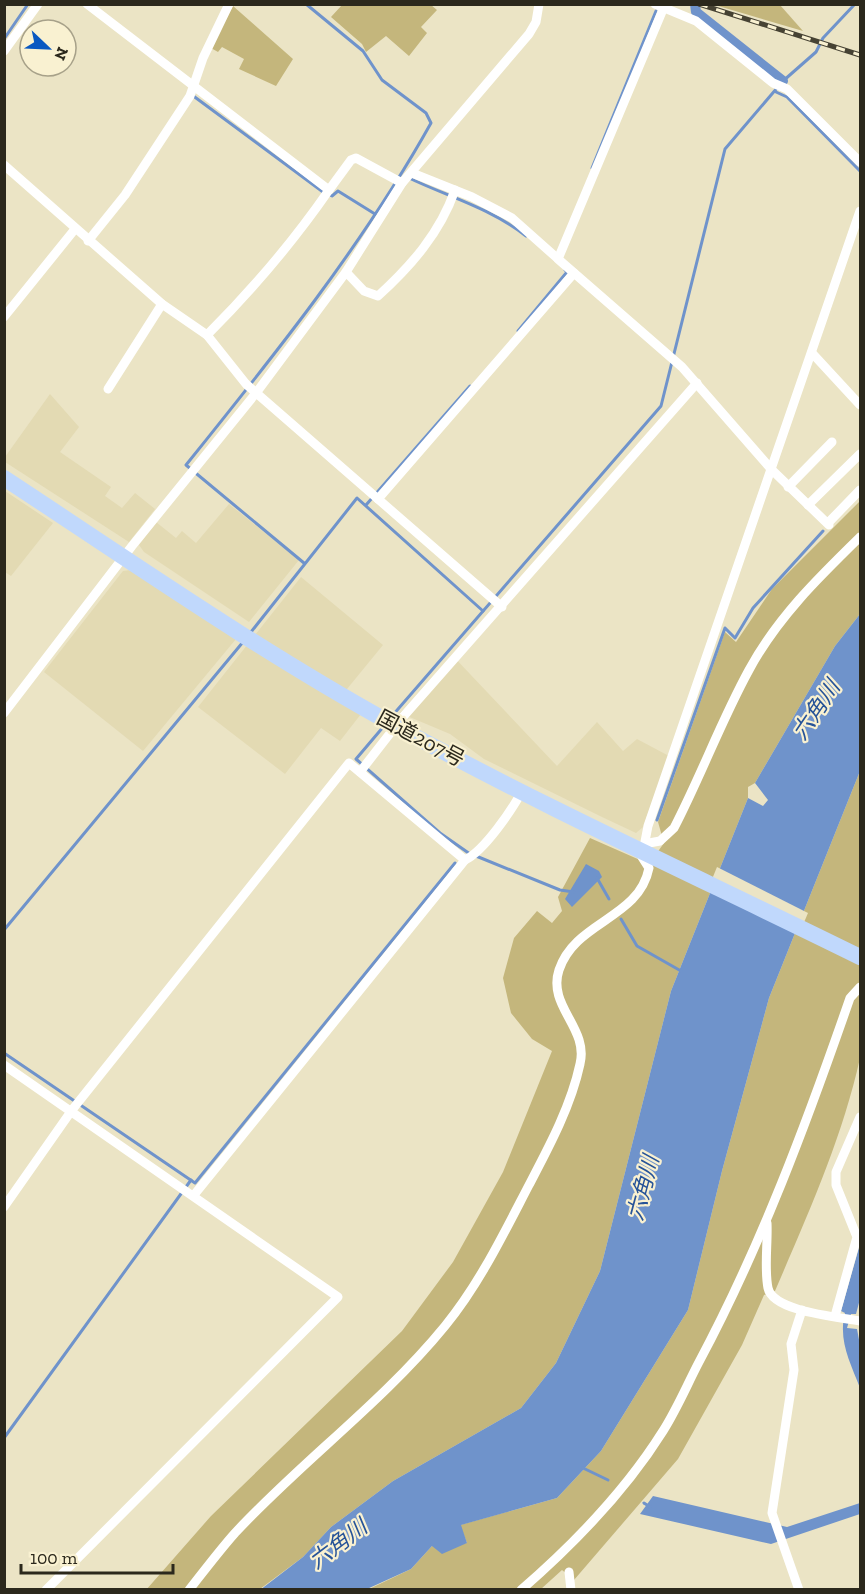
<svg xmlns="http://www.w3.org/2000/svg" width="865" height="1594" viewBox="0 0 865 1594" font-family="'Zilla Slab','Noto Sans JP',serif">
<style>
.built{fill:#e3dab3}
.green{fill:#c4b67c}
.water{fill:#6f93cb}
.pier{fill:#ebe4c5}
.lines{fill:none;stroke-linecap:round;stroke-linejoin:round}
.stream{stroke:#6f93cb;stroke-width:3}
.canal{stroke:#6f93cb;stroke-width:10}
.street{stroke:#fff;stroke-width:9}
.highway{stroke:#c0d8fc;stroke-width:16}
.rail-casing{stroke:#464233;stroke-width:5}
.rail{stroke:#f9f1d1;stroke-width:3;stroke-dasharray:9;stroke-linecap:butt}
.labels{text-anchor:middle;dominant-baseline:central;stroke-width:4.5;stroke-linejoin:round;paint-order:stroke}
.street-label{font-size:21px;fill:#2b281c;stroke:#f9f1d1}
.water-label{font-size:22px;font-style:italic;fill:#265398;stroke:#f9f1d1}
</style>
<rect width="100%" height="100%" fill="#ebe4c5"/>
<g class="built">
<path d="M 50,394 L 79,427 L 60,452 L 111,487 L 105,496 L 122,508 L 135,493 L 155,509 L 129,542 L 5,462 L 5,457 Z"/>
<path d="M 5,491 L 53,523 L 11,576 L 5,572 Z"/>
<path d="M 229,504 L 299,560 L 249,622 L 144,552 L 139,545 L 156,522 L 176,538 L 182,531 L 196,543 Z"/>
<path d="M 131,570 L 236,639 L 143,751 L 44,672 L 123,571 Z"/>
<path d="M 301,577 L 383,645 L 338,700 L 361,714 L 340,741 L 321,728 L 285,774 L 198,707 Z"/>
<path d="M 452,655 L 557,766 L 597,722 L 623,751 L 637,739 L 669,756 L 643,827 L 636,833 L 602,817 L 484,759 L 450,734 L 400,713 Z"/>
</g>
<g class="green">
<path d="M 342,5 L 431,5 L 437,10 L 421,27 L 427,33 L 409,56 L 386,36 L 366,52 L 362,44 L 331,17 Z"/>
<path d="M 715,5 L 780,5 L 803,31 Z"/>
<path d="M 233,6 L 293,59 L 276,86 L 239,69 L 244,59 L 222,47 L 218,52 L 211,48 Z"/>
<path d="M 860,501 L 860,614 L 835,646 L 755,783 L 748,787 L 748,798 L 671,991 L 600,1271 L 556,1363 L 521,1408 L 393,1481 L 331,1527 L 303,1557 L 260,1589 L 146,1590 L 211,1516 L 402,1331 L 453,1262 L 503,1172 L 552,1051 L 532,1039 L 511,1013 L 503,978 L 514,938 L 537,911 L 552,923 L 562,911 L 558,897 L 590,838 L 649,864 L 664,843 L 658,822 L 725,632 L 736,642 L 772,589 Z"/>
<path d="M 860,771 L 860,1058 C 842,1139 808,1214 775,1291 L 764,1295 L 742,1345 L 678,1459 L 574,1580 L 562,1570 L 541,1589 L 367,1590 L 411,1569 L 432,1546 L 467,1543 L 460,1525 L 557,1498 L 601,1451 L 688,1310 L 722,1171 L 769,998 Z"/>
</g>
<g class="water">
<path d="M 860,614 L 860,771 L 769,998 L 722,1171 L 688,1310 L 601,1451 L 557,1498 L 461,1525 L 467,1543 L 442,1554 L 432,1546 L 411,1569 L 367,1589 L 260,1590 L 303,1557 L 331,1527 L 393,1481 L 521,1408 L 556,1363 L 600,1271 L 671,991 L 748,798 L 763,806 L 768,800 L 755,783 L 835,646 Z"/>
<path d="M 586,864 L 599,871 L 602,877 L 572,907 L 565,899 Z"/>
<path d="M 860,1244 L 860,1299 L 856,1314 L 851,1314 L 847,1328 L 857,1329 L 860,1345 L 860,1388 C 850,1362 838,1340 845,1313 L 841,1311 Z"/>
<path d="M 653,1496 L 787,1527 L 860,1503 L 860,1514 L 771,1544 L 640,1514 Z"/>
</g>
<path class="pier" d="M 717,867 L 808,913 L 799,934 L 708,889 Z"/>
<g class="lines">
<g class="stream">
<path d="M 4,39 L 28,4"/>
<path d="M 776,92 L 787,97 L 860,171"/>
<path d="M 192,95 L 323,192 L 332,196 L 338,191 L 375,214"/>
<path d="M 592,168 L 656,11"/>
<path d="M 409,178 C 449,197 490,208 526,236"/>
<path d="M 518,331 L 567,272 L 565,270"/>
<path d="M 366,505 L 470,386"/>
<path d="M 304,563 L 186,465 C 273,357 363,245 431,123 L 426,113 L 382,80 L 363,51 L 306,4"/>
<path d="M 251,632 L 357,498 L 483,611"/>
<path d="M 392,716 L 661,406 L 725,149 L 783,81 L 816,52 L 823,38 L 855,4"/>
<path d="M 384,726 L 356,759 L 440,833 L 470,854"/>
<path d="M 657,820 L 725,628 L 735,638 L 753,608 L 823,531"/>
<path d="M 476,856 L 560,890 L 574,892"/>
<path d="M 597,878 L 609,899"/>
<path d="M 621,919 L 637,946 L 681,971"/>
<path d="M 4,930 L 243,642"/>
<path d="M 4,1053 L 195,1183 L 455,863"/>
<path d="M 4,1438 L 191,1180"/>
<path d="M 583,1468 L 608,1480"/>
<path d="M 644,1503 L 650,1507"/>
</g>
<path class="canal" d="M 695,4 L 696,12 L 783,81"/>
<g class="street">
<path d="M 87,4 L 329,190 C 293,242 252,290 207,335"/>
<path d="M 655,4 L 696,21 L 773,83 L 787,89 L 860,162"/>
<path d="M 664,7 L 558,259 L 682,367 L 772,470 L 829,525"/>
<path d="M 4,51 L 38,4"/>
<path d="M 4,165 L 162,304 L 207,335 L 246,384 L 502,607"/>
<path d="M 412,173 L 472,197 L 512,218 L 557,258"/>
<path d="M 329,190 L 351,160 L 356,158 L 402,183"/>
<path d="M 88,241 L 125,195 L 190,96 L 203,58 L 229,4"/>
<path d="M 346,272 L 364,291 L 378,296 C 411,266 440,233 455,190"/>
<path d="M 4,317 L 75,229"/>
<path d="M 812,353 L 860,405"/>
<path d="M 108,389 L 162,304"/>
<path d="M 788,487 L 832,442"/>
<path d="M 378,499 L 574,273"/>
<path d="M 808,505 L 860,454"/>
<path d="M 828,523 L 860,490"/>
<path d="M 4,713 L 132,546 L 256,393 L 346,272 L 402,183 L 529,34 L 536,22 L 539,4"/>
<path d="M 360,772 L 402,718 L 697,383"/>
<path d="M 644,849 L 649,843 L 660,841 L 674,828 C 701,776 721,721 749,670 C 777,618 818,578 860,537"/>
<path d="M 4,1065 L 338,1297 L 46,1590"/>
<path d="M 194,1195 L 465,860 C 484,851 512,810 522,791"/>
<path d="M 4,1207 L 72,1110 L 349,763 L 465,860"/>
<path d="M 767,1223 C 768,1243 764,1268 768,1288 C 773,1312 840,1317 860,1321"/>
<path d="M 835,1316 L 857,1237 L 836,1185 L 836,1172 L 860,1117"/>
<path d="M 569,1572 L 571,1590"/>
<path d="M 189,1590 C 204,1571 219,1551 235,1533 C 302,1461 383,1402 445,1326 C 480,1283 504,1233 529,1185 C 549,1147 571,1106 580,1064 C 589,1028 547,1006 559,970 C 575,921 639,919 649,868 L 642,857 L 648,826 L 860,211"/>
<path d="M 521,1590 C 574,1544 626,1490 663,1431 C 677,1409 687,1385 699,1362 C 761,1246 807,1122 850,998 L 860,987"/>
<path d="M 799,1590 L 772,1513 L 794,1370 L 791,1344 L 802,1310"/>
</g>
<path class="highway" d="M 4,478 C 132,562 258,650 392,724 C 545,808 704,880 860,957"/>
<defs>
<path id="rail" d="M 699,4 L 860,55"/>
</defs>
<use href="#rail" class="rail-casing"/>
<use href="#rail" class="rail"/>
</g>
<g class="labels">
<g class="street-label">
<text transform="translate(421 738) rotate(28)">国道207号</text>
</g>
<g class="water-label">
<text transform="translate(816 710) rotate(-56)">六角川</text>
<text transform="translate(643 1188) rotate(-75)">六角川</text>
<text transform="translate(338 1544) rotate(-37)">六角川</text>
</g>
</g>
<rect width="865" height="1594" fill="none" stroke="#2b281c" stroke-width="12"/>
<g transform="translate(48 48) rotate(113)"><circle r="28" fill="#f9f1d1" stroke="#a7a189" stroke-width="1.5"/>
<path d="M0-4.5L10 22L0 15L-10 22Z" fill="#0958c1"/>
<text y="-9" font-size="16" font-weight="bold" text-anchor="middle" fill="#2b281c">N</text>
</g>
<path d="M21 1564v9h152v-9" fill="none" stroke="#2b281c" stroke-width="3"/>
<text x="30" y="1564" font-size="18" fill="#2b281c" stroke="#f9f1d1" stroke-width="4.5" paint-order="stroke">100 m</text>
</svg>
